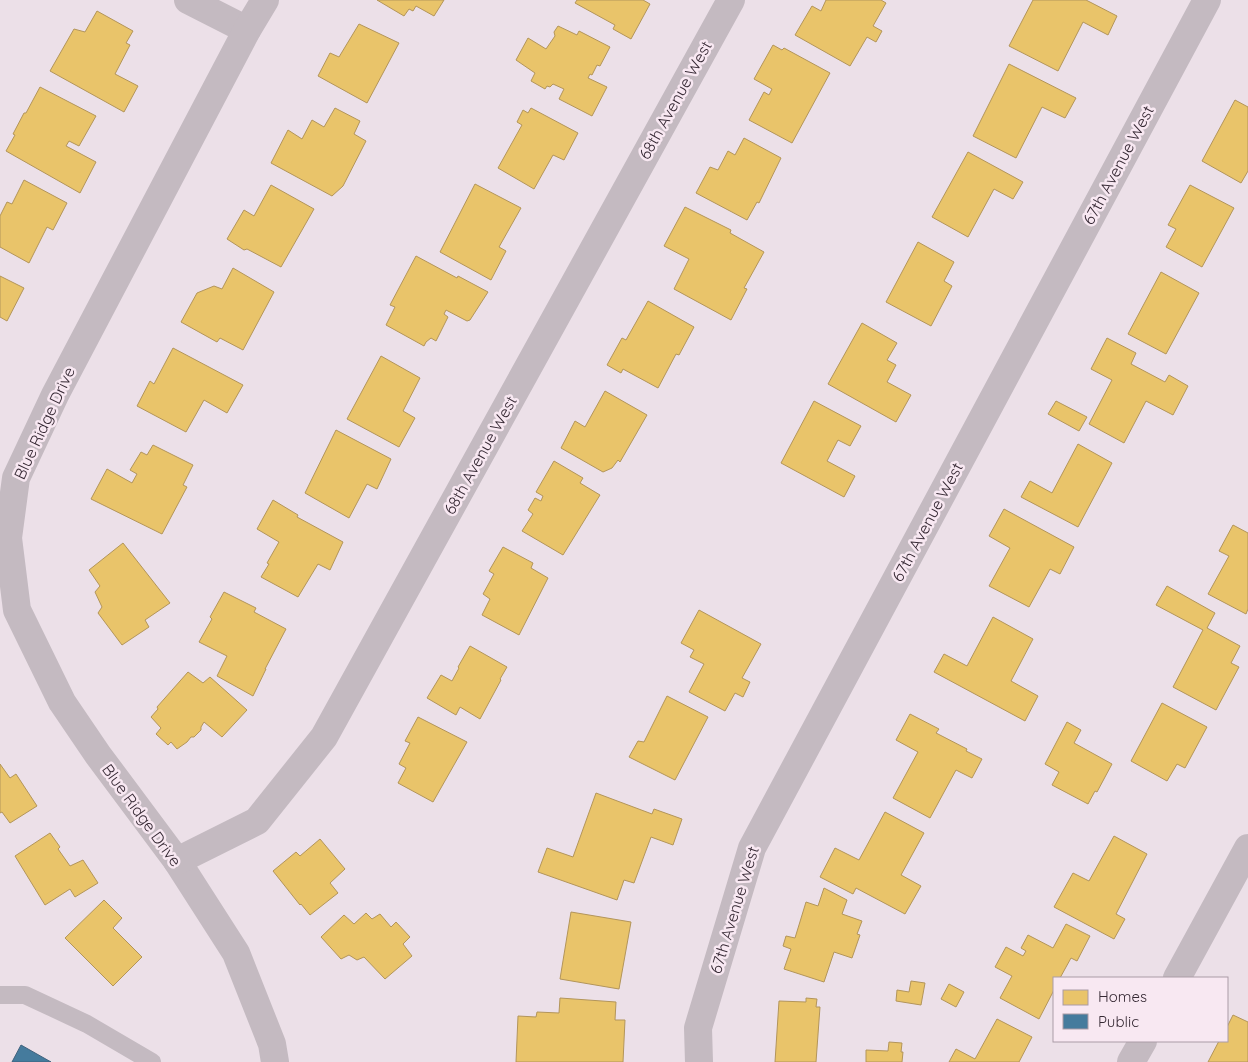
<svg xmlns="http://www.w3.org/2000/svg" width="1248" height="1062" viewBox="0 0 1248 1062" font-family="Quicksand,sans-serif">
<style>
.homes{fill:#e9c46a;stroke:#b3955a}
.public{fill:#457b9d;stroke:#40627d}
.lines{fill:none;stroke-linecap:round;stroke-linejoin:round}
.lane{stroke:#c4bac1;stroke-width:18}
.street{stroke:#c4bac1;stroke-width:28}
.labels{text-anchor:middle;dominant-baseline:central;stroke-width:5;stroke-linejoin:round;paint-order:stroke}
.street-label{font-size:16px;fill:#352833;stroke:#f8e8f2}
</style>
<rect width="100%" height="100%" fill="#ece0e8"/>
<g class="homes">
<path d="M 377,0 L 444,0 L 434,16 L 416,6 L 413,11 L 409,9 L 404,16 Z"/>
<path d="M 577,0 L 643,0 L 650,4 L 631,39 L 613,29 L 615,25 L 575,3 Z"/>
<path d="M 826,0 L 881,0 L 886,3 L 873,26 L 882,31 L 876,42 L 867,37 L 850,66 L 795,35 L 812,6 L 821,11 Z"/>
<path d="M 1033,0 L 1086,0 L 1117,16 L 1108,35 L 1083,22 L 1058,71 L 1009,46 Z"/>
<path d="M 97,11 L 133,31 L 126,43 L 130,45 L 115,74 L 138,86 L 124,112 L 50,71 L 74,29 L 85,32 Z"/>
<path d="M 359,24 L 399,43 L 367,103 L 318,76 L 330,53 L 339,57 Z"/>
<path d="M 558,26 L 577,35 L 579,31 L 610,47 L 600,66 L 597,65 L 592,75 L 590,74 L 588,78 L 607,87 L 592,116 L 559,99 L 564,89 L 553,84 L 550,87 L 547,86 L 545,89 L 531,81 L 535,73 L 516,60 L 528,38 L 546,49 L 555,36 L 554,32 Z"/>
<path d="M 773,45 L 782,50 L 784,48 L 830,73 L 792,143 L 749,120 L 764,92 L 769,95 L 772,89 L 754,79 Z"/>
<path d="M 1009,64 L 1076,98 L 1065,118 L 1042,107 L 1016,158 L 973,136 Z"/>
<path d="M 40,87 L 96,116 L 79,146 L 69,141 L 66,146 L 96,162 L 80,193 L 6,151 L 15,135 L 13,134 L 24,113 L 26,113 Z"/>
<path d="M 1235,100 L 1248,107 L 1248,171 L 1241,183 L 1202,161 Z"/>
<path d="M 335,108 L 360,121 L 354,134 L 366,141 L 343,186 L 332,196 L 271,163 L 288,130 L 302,139 L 312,120 L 324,127 Z"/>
<path d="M 531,108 L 578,133 L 564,160 L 553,155 L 534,189 L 498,168 L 522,125 L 517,122 L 523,110 L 528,113 Z"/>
<path d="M 744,138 L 781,158 L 759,203 L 757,202 L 747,220 L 696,193 L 710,167 L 718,170 L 728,151 L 735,155 Z"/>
<path d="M 968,152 L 1023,182 L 1013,199 L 994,189 L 968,237 L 932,217 Z"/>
<path d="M 24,180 L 67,203 L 53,230 L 47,227 L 29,263 L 0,247 L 0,216 L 7,202 L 12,204 Z"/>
<path d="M 475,184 L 521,208 L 499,247 L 506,251 L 491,280 L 440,252 Z"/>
<path d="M 271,185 L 314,209 L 281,267 L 247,249 L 244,250 L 227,239 L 244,210 L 254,216 Z"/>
<path d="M 1190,185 L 1234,208 L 1202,267 L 1166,247 L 1176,229 L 1168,225 Z"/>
<path d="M 685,207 L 731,230 L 730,233 L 764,252 L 744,288 L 747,289 L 731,320 L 674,289 L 689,259 L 664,246 Z"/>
<path d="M 918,242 L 954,262 L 944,281 L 952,286 L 931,326 L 886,302 Z"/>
<path d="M 416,256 L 457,278 L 458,276 L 488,292 L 470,320 L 467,321 L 446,310 L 444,314 L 448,317 L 436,341 L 431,338 L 426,342 L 424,346 L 386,325 L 395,307 L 390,305 Z"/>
<path d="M 233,268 L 274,292 L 243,350 L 220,338 L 217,342 L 181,322 L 197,293 L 214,286 L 222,289 Z"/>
<path d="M 1161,272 L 1199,293 L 1166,354 L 1128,334 Z"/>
<path d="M 0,276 L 24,288 L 7,321 L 0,317 Z"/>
<path d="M 648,301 L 694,327 L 679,355 L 676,354 L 658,388 L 623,369 L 621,373 L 607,365 L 622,338 L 626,340 Z"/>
<path d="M 862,323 L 897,343 L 887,360 L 896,365 L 887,382 L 911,395 L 896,422 L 828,384 Z"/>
<path d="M 1107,338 L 1136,353 L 1131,364 L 1165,382 L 1169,375 L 1188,386 L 1173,415 L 1146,401 L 1124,443 L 1089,424 L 1112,380 L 1091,369 Z"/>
<path d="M 173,348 L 243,385 L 227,413 L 204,400 L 186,432 L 137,406 L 150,381 L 154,384 Z"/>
<path d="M 381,356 L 420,378 L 403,411 L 415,418 L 399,447 L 347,419 Z"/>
<path d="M 605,391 L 647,415 L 620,462 L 618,460 L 612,468 L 603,472 L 561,448 L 575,421 L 585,427 Z"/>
<path d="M 814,401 L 861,426 L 850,446 L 838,440 L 827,461 L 855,476 L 844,497 L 781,463 Z"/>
<path d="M 1056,401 L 1087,417 L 1079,431 L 1048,414 Z"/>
<path d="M 336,430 L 391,459 L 377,489 L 367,484 L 349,518 L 305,493 Z"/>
<path d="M 1078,444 L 1112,463 L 1078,527 L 1021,497 L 1030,481 L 1052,493 Z"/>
<path d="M 153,445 L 193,465 L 183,485 L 187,487 L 162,534 L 91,499 L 107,469 L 132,483 L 137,474 L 130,470 L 141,452 L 147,455 Z"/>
<path d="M 554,461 L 583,478 L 580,483 L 600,495 L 563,555 L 522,531 L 533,514 L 528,510 L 535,498 L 541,501 L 543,496 L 536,492 Z"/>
<path d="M 273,500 L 298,515 L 297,517 L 343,542 L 330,570 L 318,564 L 298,597 L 261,577 L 269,564 L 267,563 L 279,542 L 257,529 Z"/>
<path d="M 1004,509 L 1074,547 L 1060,574 L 1050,569 L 1029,607 L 989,586 L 1010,548 L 989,536 Z"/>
<path d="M 1233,525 L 1248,533 L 1248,609 L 1246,614 L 1208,594 L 1229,556 L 1219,551 Z"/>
<path d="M 123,543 L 170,603 L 145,620 L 149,627 L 122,645 L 98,613 L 102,607 L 95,592 L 100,586 L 89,570 Z"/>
<path d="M 503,547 L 533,563 L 531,568 L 548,578 L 519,635 L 482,615 L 490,599 L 483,594 L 494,574 L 489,571 Z"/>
<path d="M 1167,586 L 1215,613 L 1207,628 L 1240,646 L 1231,663 L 1239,667 L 1216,710 L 1173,687 L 1203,630 L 1156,605 Z"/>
<path d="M 224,592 L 256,608 L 254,612 L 286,629 L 265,669 L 266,669 L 253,696 L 217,676 L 227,656 L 199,642 L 212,619 L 210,617 Z"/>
<path d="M 699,610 L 761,644 L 742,678 L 750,682 L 743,697 L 735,693 L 725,711 L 689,692 L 704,664 L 690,657 L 694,650 L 681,643 Z"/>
<path d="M 993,617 L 1033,639 L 1011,681 L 1038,696 L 1025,721 L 934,672 L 944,654 L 967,666 Z"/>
<path d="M 470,646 L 507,667 L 500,679 L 501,680 L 480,719 L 460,707 L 456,715 L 427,698 L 441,675 L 452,681 L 459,668 L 458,667 Z"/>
<path d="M 188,672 L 203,683 L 210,677 L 247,710 L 222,737 L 204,722 L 201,727 L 201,730 L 194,737 L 191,737 L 187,742 L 177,749 L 171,742 L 168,745 L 156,734 L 161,728 L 151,717 L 158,709 L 157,707 Z"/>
<path d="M 667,696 L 708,717 L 675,780 L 629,757 L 638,741 L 644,742 Z"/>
<path d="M 1162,703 L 1207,727 L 1185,768 L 1177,764 L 1167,781 L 1131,761 Z"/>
<path d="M 910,714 L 939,729 L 936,733 L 967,749 L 966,751 L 982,759 L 972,778 L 956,770 L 930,818 L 893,798 L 918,752 L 896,740 Z"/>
<path d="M 418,717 L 467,742 L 433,802 L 398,783 L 406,768 L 399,764 L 410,743 L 405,741 Z"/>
<path d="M 1067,722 L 1081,730 L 1074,743 L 1112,764 L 1097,792 L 1095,791 L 1088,804 L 1052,785 L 1059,772 L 1045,764 Z"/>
<path d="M 0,764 L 10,778 L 16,774 L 37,806 L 10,823 L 2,812 L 0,813 Z"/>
<path d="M 596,793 L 652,814 L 654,809 L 682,819 L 673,845 L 651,837 L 634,883 L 624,880 L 617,900 L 538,872 L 547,848 L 573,857 Z"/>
<path d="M 885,812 L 924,833 L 901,875 L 921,886 L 905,914 L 856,888 L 853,894 L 820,877 L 835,848 L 859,860 Z"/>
<path d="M 50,833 L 60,847 L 58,849 L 70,866 L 83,860 L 98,883 L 75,897 L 70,889 L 45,905 L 15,856 Z"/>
<path d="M 1114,836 L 1147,854 L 1116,914 L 1125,919 L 1114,939 L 1054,907 L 1073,873 L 1089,881 Z"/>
<path d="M 320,839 L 345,869 L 330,883 L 338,893 L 310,915 L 301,904 L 300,905 L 273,871 L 296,852 L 300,856 Z"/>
<path d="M 824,888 L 847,900 L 842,914 L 862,921 L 857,934 L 860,935 L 852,958 L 834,952 L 824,982 L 784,969 L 791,949 L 783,946 L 786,936 L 795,938 L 806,902 L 818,906 Z"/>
<path d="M 104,900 L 122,918 L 113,928 L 142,957 L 113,986 L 65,938 Z"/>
<path d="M 571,912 L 631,922 L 619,989 L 560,979 Z"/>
<path d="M 366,913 L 372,919 L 380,914 L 391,927 L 396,922 L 410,937 L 403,944 L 412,956 L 385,979 L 364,957 L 357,960 L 349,955 L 341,959 L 321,937 L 344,915 L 354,924 Z"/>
<path d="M 1066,924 L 1090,936 L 1077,961 L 1071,958 L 1060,978 L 1054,978 L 1054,990 L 1039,1019 L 1000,998 L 1012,976 L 995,967 L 1006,947 L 1023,956 L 1026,951 L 1021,948 L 1028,935 L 1053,948 Z"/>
<path d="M 911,981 L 925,983 L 921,1005 L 896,1001 L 897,990 L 909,992 Z"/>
<path d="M 949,984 L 964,992 L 956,1007 L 941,999 Z"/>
<path d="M 560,998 L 616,1002 L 615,1020 L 625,1020 L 623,1062 L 516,1062 L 518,1016 L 536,1017 L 537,1012 L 559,1013 Z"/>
<path d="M 806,998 L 817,999 L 816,1007 L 820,1007 L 816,1062 L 775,1062 L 779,1001 L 806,1002 Z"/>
<path d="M 1233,1015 L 1248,1022 L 1248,1062 L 1208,1062 L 1219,1041 L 1227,1041 L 1227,1027 Z"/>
<path d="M 997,1019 L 1032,1037 L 1019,1062 L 949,1062 L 956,1049 L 975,1059 Z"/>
<path d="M 889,1042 L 902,1043 L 901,1052 L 903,1052 L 902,1062 L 866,1062 L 866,1050 L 888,1051 Z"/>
</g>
<path class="public" d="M 21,1045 L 51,1062 L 12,1062 Z"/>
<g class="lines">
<path class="lane" d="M 0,995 L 25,995 L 87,1024 L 152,1062"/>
<g class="street">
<path d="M 188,0 L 247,30"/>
<path d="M 265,0 L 247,30 L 55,395 L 16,478 L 8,538 L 17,610 L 62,702 L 98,755 L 177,861 L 236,953 L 272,1044 L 275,1062"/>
<path d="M 177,861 L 257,821 L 324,737 L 731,0"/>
<path d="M 1177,978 L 1248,848"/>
<path d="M 699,1062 L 698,1028 L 752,848 L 1207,0"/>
<path d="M 1131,1062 L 1143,1041"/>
</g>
</g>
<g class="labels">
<g class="street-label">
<text transform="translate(675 100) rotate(-61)">68th Avenue West</text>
<text transform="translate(1118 165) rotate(-62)">67th Avenue West</text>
<text transform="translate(44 423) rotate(-65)">Blue Ridge Drive</text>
<text transform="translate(480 455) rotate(-61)">68th Avenue West</text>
<text transform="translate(927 522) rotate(-62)">67th Avenue West</text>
<text transform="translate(142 815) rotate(54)">Blue Ridge Drive</text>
<text transform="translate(734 910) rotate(-73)">67th Avenue West</text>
</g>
</g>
<rect x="1053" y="977" width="175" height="65" fill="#f8e8f2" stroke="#aa9ba6"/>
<rect x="1063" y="990" width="25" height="15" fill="#e9c46a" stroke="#aa9ba6"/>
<text x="1098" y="1002" font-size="15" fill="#352833">Homes</text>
<rect x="1063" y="1014" width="25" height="15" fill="#457b9d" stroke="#aa9ba6"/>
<text x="1098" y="1027" font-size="15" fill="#352833">Public</text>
</svg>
